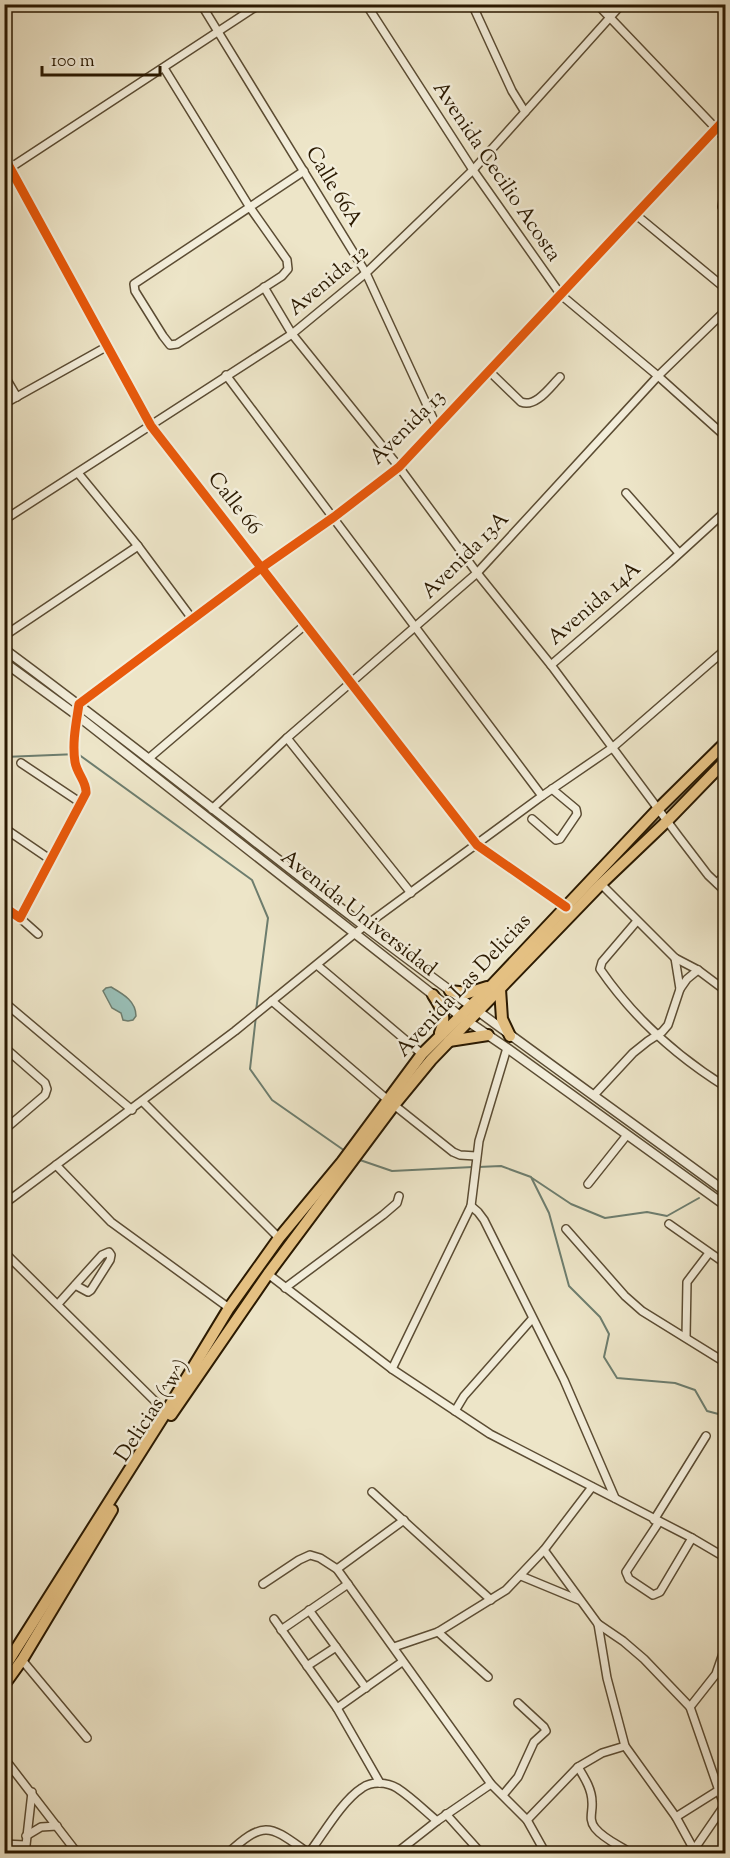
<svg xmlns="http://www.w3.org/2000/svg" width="730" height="1858" viewBox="0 0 730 1858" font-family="'Sorts Mill Goudy',serif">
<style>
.water{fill:#99bfb7;stroke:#6d7d6e;stroke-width:1.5}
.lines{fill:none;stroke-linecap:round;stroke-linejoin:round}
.stream{stroke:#6d7d6e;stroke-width:2}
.minor-casing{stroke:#5b4c33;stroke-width:10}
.tertiary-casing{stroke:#5b4c33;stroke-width:11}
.primary-casing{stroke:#2a1901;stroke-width:14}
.minor{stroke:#f3eedb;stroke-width:7}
.tertiary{stroke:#f3eedb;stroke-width:8}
.primary{stroke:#e6c284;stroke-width:10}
.cycleway-casing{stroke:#f3eedb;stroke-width:13}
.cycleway{stroke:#e8590c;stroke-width:9}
.labels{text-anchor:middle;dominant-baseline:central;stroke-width:5;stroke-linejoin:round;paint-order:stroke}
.street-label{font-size:21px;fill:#2a1901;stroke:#f3eedb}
</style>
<rect width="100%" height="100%" fill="#ede5c8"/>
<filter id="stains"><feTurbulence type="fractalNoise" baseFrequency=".00333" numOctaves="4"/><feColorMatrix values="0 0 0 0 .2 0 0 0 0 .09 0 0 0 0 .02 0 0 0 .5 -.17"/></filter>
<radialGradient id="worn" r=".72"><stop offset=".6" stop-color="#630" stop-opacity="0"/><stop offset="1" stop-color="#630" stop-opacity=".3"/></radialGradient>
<path class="water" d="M 111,987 C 123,994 136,1001 136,1016 L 133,1020 L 128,1021 L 123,1020 L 121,1013 L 112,1008 L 103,991 L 106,988 Z"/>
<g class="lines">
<g class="stream">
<path d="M 4,757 L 78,754 L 252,880 L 268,918 L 256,1011"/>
<path d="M 256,1016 L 250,1069 L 272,1100 L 345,1151"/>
<path d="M 357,1159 L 392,1171 L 473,1167"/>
<path d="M 478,1167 L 501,1166 L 531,1177 L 549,1213 L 569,1286 L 600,1317 L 609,1334 L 604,1357 L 617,1378 L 675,1383 L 695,1390 L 707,1411 L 726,1416"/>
<path d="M 532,1178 L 571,1204 L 605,1218 L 647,1212 L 667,1216 L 699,1198"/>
</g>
<defs>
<g id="minor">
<path d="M 201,4 L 366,273 L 437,427"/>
<path d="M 366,4 L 473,170 L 561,295 L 658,376 L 726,437"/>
<path d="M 472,4 L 512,91 L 525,112"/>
<path d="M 597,4 L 726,139"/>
<path d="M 164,68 L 249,206 L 287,260 L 288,269 L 282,276 L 177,344 L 170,345 L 163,336 L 135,291 L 134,284 L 304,171"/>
<path d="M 4,157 L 151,426 L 477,845 L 566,907"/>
<path d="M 10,168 L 260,4"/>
<path d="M 726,197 L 723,200 L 722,207 L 726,212"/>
<path d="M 635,214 L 726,289"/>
<path d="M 264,287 L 292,334 L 399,467 L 477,573 L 551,665"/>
<path d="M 489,371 L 521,402 C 536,408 550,387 560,377"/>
<path d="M 4,375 L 17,397"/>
<path d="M 226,375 L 542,796"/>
<path d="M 4,404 L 106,347"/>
<path d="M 78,473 L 138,546 L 193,620"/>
<path d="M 626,493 L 679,553"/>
<path d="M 726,511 L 669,563 L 551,665 L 679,837 L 708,875 L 726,892"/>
<path d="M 4,520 L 292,334 L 366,273 L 473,170 L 622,4"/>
<path d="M 4,636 L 138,546"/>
<path d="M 287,738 L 411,893"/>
<path d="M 148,759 L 305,625"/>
<path d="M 21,763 L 81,803"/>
<path d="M 212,809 L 287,738 L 477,573 L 658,376 L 726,310"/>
<path d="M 532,819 L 556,840 L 560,839 L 577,814 L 576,809 L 552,789"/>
<path d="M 4,828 L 51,860"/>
<path d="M 717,883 L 726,874"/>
<path d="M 601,884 L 675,958 L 698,970 L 726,991"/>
<path d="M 4,907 L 20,918 L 86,793 C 87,782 77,774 75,762 C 72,743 76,724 79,704 L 261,568 L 334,517 L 399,467 L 726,118"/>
<path d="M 20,918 L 38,934"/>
<path d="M 637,921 L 602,962 L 600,969 C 633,1017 676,1056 726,1087"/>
<path d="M 317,965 L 422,1054"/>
<path d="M 680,989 L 687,979 L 698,970"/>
<path d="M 272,1001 L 389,1101"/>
<path d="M 4,1002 L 132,1110"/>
<path d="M 4,1047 L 45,1083 L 47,1089 L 45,1095 L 4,1130"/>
<path d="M 594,1095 L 633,1053 L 648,1041 L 662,1032 L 668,1025 L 680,989 L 675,958"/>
<path d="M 143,1102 L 279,1238"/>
<path d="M 394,1105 L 453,1152 L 460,1155 L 476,1156"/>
<path d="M 56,1165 L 111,1222 L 229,1308"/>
<path d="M 588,1184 L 627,1135"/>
<path d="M 4,1204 L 235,1031 L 354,934 L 542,796 L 612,748 L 726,649"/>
<path d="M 471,1206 L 478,1212 L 484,1220 L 564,1380 L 615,1498"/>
<path d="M 669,1224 L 726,1264"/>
<path d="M 566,1229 L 625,1296 L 642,1311 L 726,1363"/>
<path d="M 4,1252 L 169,1415"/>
<path d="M 268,1274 L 392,1369 L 490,1434 L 692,1538 L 726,1558"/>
<path d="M 285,1288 L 383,1215 L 397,1203 L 399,1196"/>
<path d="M 58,1304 L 102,1255 L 109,1252 L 111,1255 L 110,1260 L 91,1290 L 88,1292 L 75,1285"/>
<path d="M 686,1337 L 687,1282 L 709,1253"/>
<path d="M 392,1369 L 471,1206 L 479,1141 L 507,1048"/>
<path d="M 455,1411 L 464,1396 L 532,1319"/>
<path d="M 372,1492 L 491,1600"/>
<path d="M 654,1520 L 706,1436"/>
<path d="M 659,1522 L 626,1572 L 629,1579 L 653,1595 L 660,1592 L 692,1538"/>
<path d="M 544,1550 L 598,1624 L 607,1678 L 625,1746 L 676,1817 L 693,1848"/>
<path d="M 337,1569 L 404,1520"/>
<path d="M 521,1576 L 579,1600"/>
<path d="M 263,1584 L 299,1560 L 310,1555 L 320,1558 L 337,1569 L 491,1784 L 527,1820 L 546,1854"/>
<path d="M 309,1610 L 366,1688"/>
<path d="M 274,1619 L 337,1708 L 380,1783"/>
<path d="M 598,1624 L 623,1641 L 644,1659 L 690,1707 L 724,1805"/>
<path d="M 281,1630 L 348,1584"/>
<path d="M 438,1632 L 488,1677"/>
<path d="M 394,1647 L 438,1632 L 506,1590 L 544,1550 L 592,1487"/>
<path d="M 22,1660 L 87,1738"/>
<path d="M 307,1666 L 336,1647"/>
<path d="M 690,1707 L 716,1674 L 726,1645"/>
<path d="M 337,1708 L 402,1662"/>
<path d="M 4,1758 L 78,1854"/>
<path d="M 578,1767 C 584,1777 592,1789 592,1802 C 593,1812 588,1819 595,1828 C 603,1838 616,1844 626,1850 L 622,1854"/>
<path d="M 503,1795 L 518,1777 L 534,1742 L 546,1731 L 544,1727 L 518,1703"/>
<path d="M 446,1814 L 482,1854"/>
<path d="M 676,1817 L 719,1790"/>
<path d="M 527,1820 L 578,1767 L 602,1753 L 625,1746"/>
<path d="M 26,1836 L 41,1827 L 57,1826"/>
<path d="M 4,1844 L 25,1845"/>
<path d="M 309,1853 C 324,1833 342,1801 362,1788 C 372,1781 387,1782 397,1788 C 411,1797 424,1810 437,1821"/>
<path d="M 25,1854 L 32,1792"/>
<path d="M 227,1854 C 266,1818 270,1826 310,1854"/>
<path d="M 395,1854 L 437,1821 L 491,1784"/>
<path d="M 691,1854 L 726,1803"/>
</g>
<g id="tertiary">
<path d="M 4,649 C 126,739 244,834 364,926 C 483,1017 605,1103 726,1192"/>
<path d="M 4,662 L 78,716 L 460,1016 L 507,1048 L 726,1206"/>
</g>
<g id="primary">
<path d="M 500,989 L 502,1019 L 510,1036"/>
<path d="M 450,991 L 468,993 L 487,987"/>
<path d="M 433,995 C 442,1009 447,1016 440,1033"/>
<path d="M 449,1041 L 488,1035"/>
<path d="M 171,1415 L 268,1274 L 394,1105 L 431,1060 L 601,884 L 667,821 L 726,760"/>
<path d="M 4,1668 L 166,1412 L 229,1308 L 279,1238 L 342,1162 L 422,1054 L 493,984 L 658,809 L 726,742"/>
<path d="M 4,1685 L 22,1660 L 112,1510"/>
</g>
</defs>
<use href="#minor" class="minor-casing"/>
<use href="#tertiary" class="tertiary-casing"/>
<use href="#primary" class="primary-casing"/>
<use href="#minor" class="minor"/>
<use href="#tertiary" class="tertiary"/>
<use href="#primary" class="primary"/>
<defs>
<g id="cycleway">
<path d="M 4,157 L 151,426 L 477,845 L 566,907"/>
<path d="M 4,907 L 20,918 L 86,793 C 87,782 77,774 75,762 C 72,743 76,724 79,704 L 261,568 L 334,517 L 399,467 L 726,118"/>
</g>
</defs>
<use href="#cycleway" class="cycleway-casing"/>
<use href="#cycleway" class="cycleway"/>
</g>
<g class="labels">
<g class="street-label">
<text transform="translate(496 172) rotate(56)">Avenida Cecilio Acosta</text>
<text transform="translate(333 187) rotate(59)">Calle 66A</text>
<text transform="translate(329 281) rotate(-40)">Avenida 12</text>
<text transform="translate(408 428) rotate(-45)">Avenida 13</text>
<text transform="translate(234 504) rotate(52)">Calle 66</text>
<text transform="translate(466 556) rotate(-45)">Avenida 13A</text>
<text transform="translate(595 604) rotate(-41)">Avenida 14A</text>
<text transform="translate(358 914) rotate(38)">Avenida Universidad</text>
<text transform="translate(464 986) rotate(-47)">Avenida Las Delicias</text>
<text transform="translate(153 1411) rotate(-57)">Delicias (^w^)</text>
</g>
</g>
<rect width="730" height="1858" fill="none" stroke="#ede5c8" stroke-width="24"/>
<rect x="6" y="6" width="718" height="1846" fill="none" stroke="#2a1901" stroke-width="3"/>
<rect x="12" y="12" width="706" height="1834" fill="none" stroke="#2a1901" stroke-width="1.5"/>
<path d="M42 66v9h118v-9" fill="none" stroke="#2a1901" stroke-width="3"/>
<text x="51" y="66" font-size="18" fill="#2a1901" stroke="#f3eedb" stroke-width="4.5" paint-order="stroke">100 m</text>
<rect width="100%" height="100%" filter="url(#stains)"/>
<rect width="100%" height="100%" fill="url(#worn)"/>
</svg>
